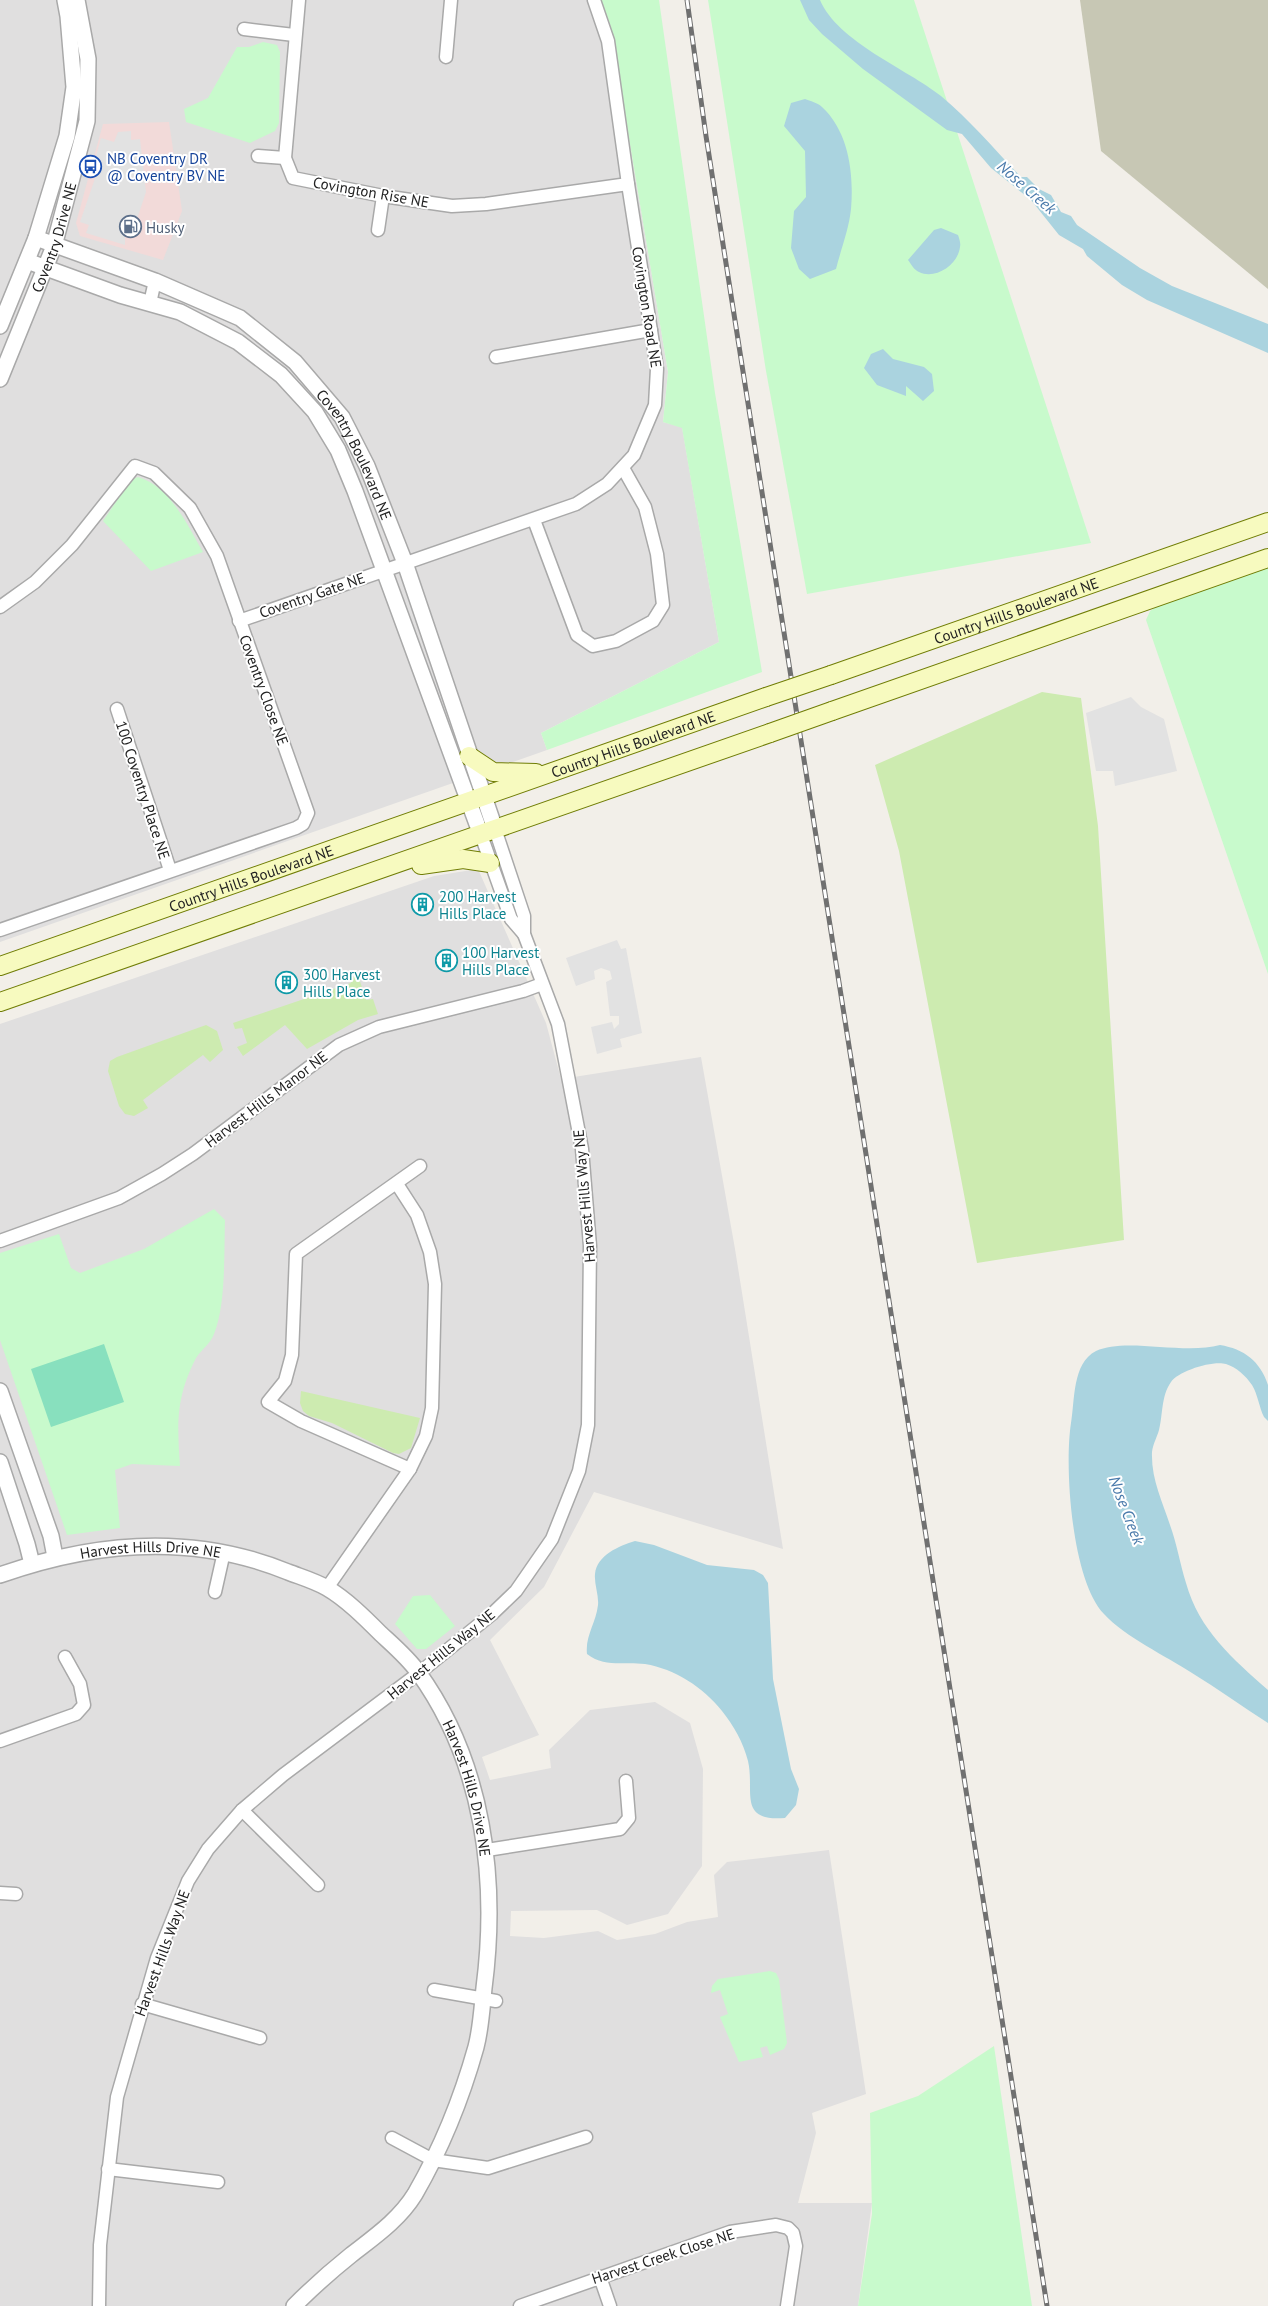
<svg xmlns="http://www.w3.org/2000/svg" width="1268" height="2306" viewBox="0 0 1268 2306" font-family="'PT Sans',sans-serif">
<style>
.residential{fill:#e0dfdf}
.commercial{fill:#f2dad9}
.construction{fill:#c7c7b4}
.grass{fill:#cdebb0}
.park{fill:#c8facc}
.pitch{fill:#88e0be}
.parking{fill:#e2e2e2}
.water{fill:#aad3df}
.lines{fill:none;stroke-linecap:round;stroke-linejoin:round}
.minor-casing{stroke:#a9a9a9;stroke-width:15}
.tertiary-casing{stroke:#a9a9a9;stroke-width:18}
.secondary-casing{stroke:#707d05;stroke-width:20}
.minor{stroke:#fff;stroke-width:12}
.tertiary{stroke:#fff;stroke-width:15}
.secondary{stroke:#f7fabf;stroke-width:18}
.rail-casing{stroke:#707070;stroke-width:5}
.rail{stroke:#fff;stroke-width:3;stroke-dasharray:9;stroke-linecap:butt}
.secondary-bridge-casing{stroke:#707d05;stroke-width:20;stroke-linecap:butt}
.secondary-bridge{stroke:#f7fabf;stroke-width:18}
.labels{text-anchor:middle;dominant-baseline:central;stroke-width:4;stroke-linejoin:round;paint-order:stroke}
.transit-label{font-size:15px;fill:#164399;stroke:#fff;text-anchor:start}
.street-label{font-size:15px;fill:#222;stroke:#fff}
.service-label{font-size:15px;fill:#4e5e75;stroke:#fff;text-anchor:start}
.culture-label{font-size:15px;fill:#0d838f;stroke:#fff;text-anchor:start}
.water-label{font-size:16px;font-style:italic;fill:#4a7aab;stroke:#fff}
</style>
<rect width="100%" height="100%" fill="#f2efe9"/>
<g class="residential">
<path d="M 0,0 L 601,0 L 610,24 L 668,372 L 663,422 L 682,427 L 719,642 L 541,733 L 547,750 L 0,942 Z"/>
<path d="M 478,869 L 546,1023 L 561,1079 L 701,1057 L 735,1249 L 783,1549 L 594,1492 L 544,1587 L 490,1640 L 539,1735 L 482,1757 L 490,1780 L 551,1768 L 549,1750 L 590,1710 L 655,1702 L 690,1723 L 703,1769 L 702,1866 L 668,1914 L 627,1925 L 597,1910 L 511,1911 L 510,1936 L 544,1938 L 598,1931 L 617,1940 L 655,1934 L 687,1922 L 718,1917 L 714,1875 L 727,1862 L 829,1850 L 866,2094 L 812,2113 L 816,2133 L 798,2203 L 872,2203 L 858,2306 L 0,2306 L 0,1024 L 434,876 Z"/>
</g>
<path class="commercial" d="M 169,122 L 182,211 L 163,260 L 80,236 L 76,223 L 103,124 Z"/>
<path class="construction" d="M 1080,0 L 1268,0 L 1268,289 L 1101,151 Z"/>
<g class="grass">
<path d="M 1042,692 L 1081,698 L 1098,826 L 1124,1240 L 977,1263 L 899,851 L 875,765 Z"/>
<path d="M 358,975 L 366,1000 L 373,999 L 378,1014 L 358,1020 L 307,1049 L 285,1025 L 243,1056 L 237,1047 L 247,1043 L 242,1028 L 235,1029 L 233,1023 L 351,983 L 350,978 Z"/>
<path d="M 206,1025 L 217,1031 L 223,1050 L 210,1062 L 203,1055 L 143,1100 L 148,1108 L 134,1116 L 125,1114 L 119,1106 L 108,1071 L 110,1061 L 117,1057 Z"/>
<path d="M 301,1391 L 420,1418 L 411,1448 L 399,1454 L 393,1453 L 332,1423 L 309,1416 L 303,1411 L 300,1403 Z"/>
</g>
<g class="park">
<path d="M 601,0 L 659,0 L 715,393 L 762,672 L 547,750 L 541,733 L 719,642 L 682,428 L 663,422 L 668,372 L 610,24 Z"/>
<path d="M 708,0 L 914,0 L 1091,543 L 807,594 L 766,371 Z"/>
<path d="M 263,42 L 277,45 L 280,52 L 279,123 L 275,131 L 250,143 L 186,122 L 184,109 L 208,98 L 237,47 L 249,47 Z"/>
<path d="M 138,477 C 170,486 188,526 203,552 L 151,571 L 103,521 L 131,480 Z"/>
<path d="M 1268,566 L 1268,974 L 1146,620 L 1150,611 L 1159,605 Z"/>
<path d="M 214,1209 L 225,1220 C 224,1253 226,1305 214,1334 C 211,1343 201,1350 196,1358 C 176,1397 177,1423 180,1466 L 132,1464 L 115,1470 L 120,1528 L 67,1535 L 0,1340 L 0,1253 L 59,1234 L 71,1268 L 80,1273 L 144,1249 Z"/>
<path d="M 430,1595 L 455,1626 L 426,1649 L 417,1649 L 395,1624 L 413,1596 Z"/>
<path d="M 770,1971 L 776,1973 L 779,1979 L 787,2043 L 784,2049 L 770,2055 L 767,2046 L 760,2048 L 763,2057 L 739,2062 L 720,2017 L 728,2014 L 720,1990 L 711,1993 L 712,1986 L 718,1979 Z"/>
<path d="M 994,2046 L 1032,2306 L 858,2306 L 872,2214 L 870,2113 L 918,2096 Z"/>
</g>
<path class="pitch" d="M 104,1344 L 124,1402 L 51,1427 L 31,1369 Z"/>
<g class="parking">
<path d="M 131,131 L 131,140 L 140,139 L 146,192 L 137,219 L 125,225 L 125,245 L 86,233 L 89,225 L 80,222 L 101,161 L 95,159 L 101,138 L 114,142 L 118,132 Z"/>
<path d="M 1131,697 L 1141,707 L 1164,719 L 1177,771 L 1115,786 L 1113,771 L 1096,771 L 1086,713 Z"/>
<path d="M 617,940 L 621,949 L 626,948 L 642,1033 L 620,1039 L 622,1047 L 597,1054 L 591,1027 L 612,1022 L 614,1029 L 619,1024 L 619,1016 L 610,1016 L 606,982 L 612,979 L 610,971 L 601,968 L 594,971 L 595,979 L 576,986 L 566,958 Z"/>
</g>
<g class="water">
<path d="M 800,0 L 820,0 C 838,42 907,69 941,96 C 970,120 995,150 1021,177 L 1027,177 L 1039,189 L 1051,195 L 1061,212 L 1071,216 L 1077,225 L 1140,268 L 1172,286 L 1268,324 L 1268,353 L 1147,300 L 1122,285 L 1087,256 L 1083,249 L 1059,235 L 1031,200 L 991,168 L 962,134 L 947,130 L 863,69 L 822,34 L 809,20 Z"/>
<path d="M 805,99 C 810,101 818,103 822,107 C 849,132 854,174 851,209 C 849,229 841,249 836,269 L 810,279 L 799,269 L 791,248 L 794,211 L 806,197 L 805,151 L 784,126 L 791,103 Z"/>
<path d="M 941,228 L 958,235 C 959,238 961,243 960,247 C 958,265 935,280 919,272 C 914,270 911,264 908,260 L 934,230 Z"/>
<path d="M 883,349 L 893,359 L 924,367 L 932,374 L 934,391 L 923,401 L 906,386 L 906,396 L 877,385 L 864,368 L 871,354 Z"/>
<path d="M 1220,1345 C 1244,1349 1260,1361 1268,1385 C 1268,1395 1268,1411 1268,1421 L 1264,1417 C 1259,1407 1258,1395 1252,1385 C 1246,1376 1236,1367 1226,1364 C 1213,1360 1178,1371 1171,1382 C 1161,1396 1163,1415 1159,1430 C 1157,1437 1153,1444 1152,1452 C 1151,1479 1162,1500 1170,1525 C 1177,1544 1180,1564 1186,1583 C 1199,1630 1233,1659 1268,1690 L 1268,1723 C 1243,1707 1218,1689 1192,1673 C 1166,1656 1125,1637 1104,1614 C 1072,1581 1064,1468 1071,1423 C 1075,1401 1072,1363 1096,1351 C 1125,1337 1183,1355 1220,1345 Z"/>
<path d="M 635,1541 L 654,1545 L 707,1565 L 754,1570 L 763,1575 L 768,1583 L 773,1679 L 791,1769 L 799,1789 L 796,1805 L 785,1818 C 737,1822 755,1791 748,1761 C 743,1742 734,1726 722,1711 C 703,1687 675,1669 645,1664 C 623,1661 605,1668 587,1654 C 585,1636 596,1623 598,1605 C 599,1595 594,1584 595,1574 C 597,1555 619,1546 635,1541 Z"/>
</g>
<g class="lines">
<defs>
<g id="minor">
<path d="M 299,0 L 285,158 L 293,178 L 383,196 L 452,206 L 486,204 L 628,184"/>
<path d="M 244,29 L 294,35"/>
<path d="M 446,57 L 451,0"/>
<path d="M 258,156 L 285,158"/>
<path d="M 378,230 L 383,196"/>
<path d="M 150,303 L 155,281"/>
<path d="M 496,357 L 651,330"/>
<path d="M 534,520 L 577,635 L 593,646 L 616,641 L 653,621 L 663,605 L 657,554 L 645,507 L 623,468"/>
<path d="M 0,607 L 35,582 L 72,545 L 135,466 L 154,473 L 190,508 L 217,556 L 308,813 L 303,824 L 296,828 L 0,930"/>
<path d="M 239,621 L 576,504 L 607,484 L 634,455 L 655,405 L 657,369 L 628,184 L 608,41 L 594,0"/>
<path d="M 117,709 L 170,870"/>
<path d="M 481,835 L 511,919 L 524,934"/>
<path d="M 0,1241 L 119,1198 L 162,1174 L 193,1154 L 339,1045 L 379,1027 L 523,991 L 542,984"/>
<path d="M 410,1469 L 301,1421 L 268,1402 L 285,1381 L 292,1355 L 296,1254 L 420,1166"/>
<path d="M 327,1588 L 410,1469 L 426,1436 L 432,1408 L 435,1284 L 430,1252 L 417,1215 L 397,1184"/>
<path d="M 215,1592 L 224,1552"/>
<path d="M 0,1741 L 76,1714 L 84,1705 L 80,1684 L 65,1657"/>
<path d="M 242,1810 L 318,1885"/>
<path d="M 487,1850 L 620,1829 L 629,1818 L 626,1781"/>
<path d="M 0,1893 L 16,1894"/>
<path d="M 434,1990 L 496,2001"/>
<path d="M 142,2004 L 260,2038"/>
<path d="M 392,2138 L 433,2160 L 488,2168 L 586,2137"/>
<path d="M 108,2169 L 218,2182"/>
<path d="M 600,2277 L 610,2306"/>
<path d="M 99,2306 L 100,2245 L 117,2097 L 157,1958 L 188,1881 L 208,1849 L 242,1810 L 283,1775 L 419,1673 L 492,1614 L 516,1591 L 552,1539 L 579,1471 L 588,1425 L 590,1246 L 582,1149 L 558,1024 L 524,934 L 524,916 L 495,829"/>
<path d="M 520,2306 L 730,2232 L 776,2225 L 788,2228 L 793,2233 L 796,2246 L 787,2306"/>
</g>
<g id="tertiary">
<path id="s1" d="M 36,238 L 155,281 L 240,318 L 295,362 L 342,417 L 367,466 L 405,563 L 495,829"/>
<path d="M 27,261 L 120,295 L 180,312 L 238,342 L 281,375 L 315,412 L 338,450 L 355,491 L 481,835"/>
<path d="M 0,326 L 36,238 L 67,136 L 74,87 L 68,16 L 65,0"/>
<path id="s2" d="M 0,379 L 54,246 L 87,121 L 88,59 L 77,0"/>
<path d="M 0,1391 L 51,1536 L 55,1557"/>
<path d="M 0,1462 L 27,1544 L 32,1564"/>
<path id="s3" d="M 0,1575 C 96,1541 193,1533 288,1572 C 301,1577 315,1581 327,1588 C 346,1599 365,1618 381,1634 C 394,1646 408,1658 418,1672 C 484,1763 498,1880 484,1988 C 482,2007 481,2028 476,2047 C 462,2097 441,2149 415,2194 C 399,2220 374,2237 351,2255 C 331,2271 312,2288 294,2306"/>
</g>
<g id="secondary">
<path id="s4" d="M 831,675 L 1268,522"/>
<path d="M 832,711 L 1268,558"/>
<path d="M 469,756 L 493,772 L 536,773"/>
<path d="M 421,865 L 463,859 L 490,863"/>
<path id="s5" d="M 0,966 L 766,697"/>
<path d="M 0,1002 L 770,733"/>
</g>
</defs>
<use href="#minor" class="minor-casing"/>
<use href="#tertiary" class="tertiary-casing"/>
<use href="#secondary" class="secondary-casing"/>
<use href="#minor" class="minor"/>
<use href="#tertiary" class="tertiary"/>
<use href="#secondary" class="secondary"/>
<defs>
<path id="rail" d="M 687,0 L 706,136 L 1047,2306"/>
</defs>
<use href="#rail" class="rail-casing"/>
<use href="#rail" class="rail"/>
<defs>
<g id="secondary-bridge">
<path d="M 766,697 L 831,675"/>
<path d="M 770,733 L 832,711"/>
</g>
</defs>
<use href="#secondary-bridge" class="secondary-bridge-casing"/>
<use href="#secondary-bridge" class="secondary-bridge"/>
</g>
<defs>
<symbol id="bus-ring" viewBox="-11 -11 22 22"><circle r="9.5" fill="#fff" stroke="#1a4fb4" stroke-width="1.5"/><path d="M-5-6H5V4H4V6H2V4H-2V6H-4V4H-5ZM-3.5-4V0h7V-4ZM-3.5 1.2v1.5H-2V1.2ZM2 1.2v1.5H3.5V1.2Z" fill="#1a4fb4"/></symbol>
<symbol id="fuel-ring" viewBox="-11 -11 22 22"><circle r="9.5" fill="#fff" stroke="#5c6f8a" stroke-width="1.5"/><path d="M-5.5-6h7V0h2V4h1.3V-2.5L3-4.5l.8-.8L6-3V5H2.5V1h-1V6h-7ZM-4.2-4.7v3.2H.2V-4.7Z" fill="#5c6f8a"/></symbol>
<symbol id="building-ring" viewBox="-11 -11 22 22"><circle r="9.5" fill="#fff" stroke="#0f9aa8" stroke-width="1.5"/><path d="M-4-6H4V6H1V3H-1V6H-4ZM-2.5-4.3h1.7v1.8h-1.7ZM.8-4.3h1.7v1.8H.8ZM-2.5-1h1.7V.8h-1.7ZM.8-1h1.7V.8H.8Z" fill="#0f9aa8"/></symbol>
</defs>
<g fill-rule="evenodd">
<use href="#bus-ring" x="78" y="154" width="25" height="25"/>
<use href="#fuel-ring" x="118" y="214" width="25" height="25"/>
<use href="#building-ring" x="410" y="892" width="25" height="25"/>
<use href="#building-ring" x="434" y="948" width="25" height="25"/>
<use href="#building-ring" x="274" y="970" width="25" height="25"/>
</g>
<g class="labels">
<g class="transit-label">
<text x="107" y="158">NB Coventry DR<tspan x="107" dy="17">@ Coventry BV NE</tspan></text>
</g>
<g class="street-label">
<text transform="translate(371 192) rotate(10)">Covington Rise NE</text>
<text stroke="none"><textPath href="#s2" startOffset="152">Coventry Drive NE</textPath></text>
<text transform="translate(647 307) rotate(81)">Covington Road NE</text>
<text stroke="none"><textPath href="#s1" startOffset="401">Coventry Boulevard NE</textPath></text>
<text transform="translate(312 595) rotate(-19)">Coventry Gate NE</text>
<text stroke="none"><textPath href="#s4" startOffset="196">Country Hills Boulevard NE</textPath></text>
<text transform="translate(264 690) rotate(70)">Coventry Close NE</text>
<text stroke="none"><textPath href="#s5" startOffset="671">Country Hills Boulevard NE</textPath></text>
<text transform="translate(143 790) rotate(72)">100 Coventry Place NE</text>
<text stroke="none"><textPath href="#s5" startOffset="266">Country Hills Boulevard NE</textPath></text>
<text transform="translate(266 1099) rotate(-37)">Harvest Hills Manor NE</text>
<text transform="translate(584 1196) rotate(-95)">Harvest Hills Way NE</text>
<text stroke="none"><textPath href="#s3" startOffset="154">Harvest Hills Drive NE</textPath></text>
<text transform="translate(441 1654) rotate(-39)">Harvest Hills Way NE</text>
<text stroke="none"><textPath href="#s3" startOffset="589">Harvest Hills Drive NE</textPath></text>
<text transform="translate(162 1953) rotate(-70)">Harvest Hills Way NE</text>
<text transform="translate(663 2256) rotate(-18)">Harvest Creek Close NE</text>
</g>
<g class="service-label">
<text x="146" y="227">Husky</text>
</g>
<g class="culture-label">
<text x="439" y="896">200 Harvest<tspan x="439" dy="17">Hills Place</tspan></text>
<text x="462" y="952">100 Harvest<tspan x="462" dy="17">Hills Place</tspan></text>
<text x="303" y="974">300 Harvest<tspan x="303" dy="17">Hills Place</tspan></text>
</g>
<g class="water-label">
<text transform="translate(1027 187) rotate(41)">Nose Creek</text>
<text transform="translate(1127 1510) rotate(69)">Nose Creek</text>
</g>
</g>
</svg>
